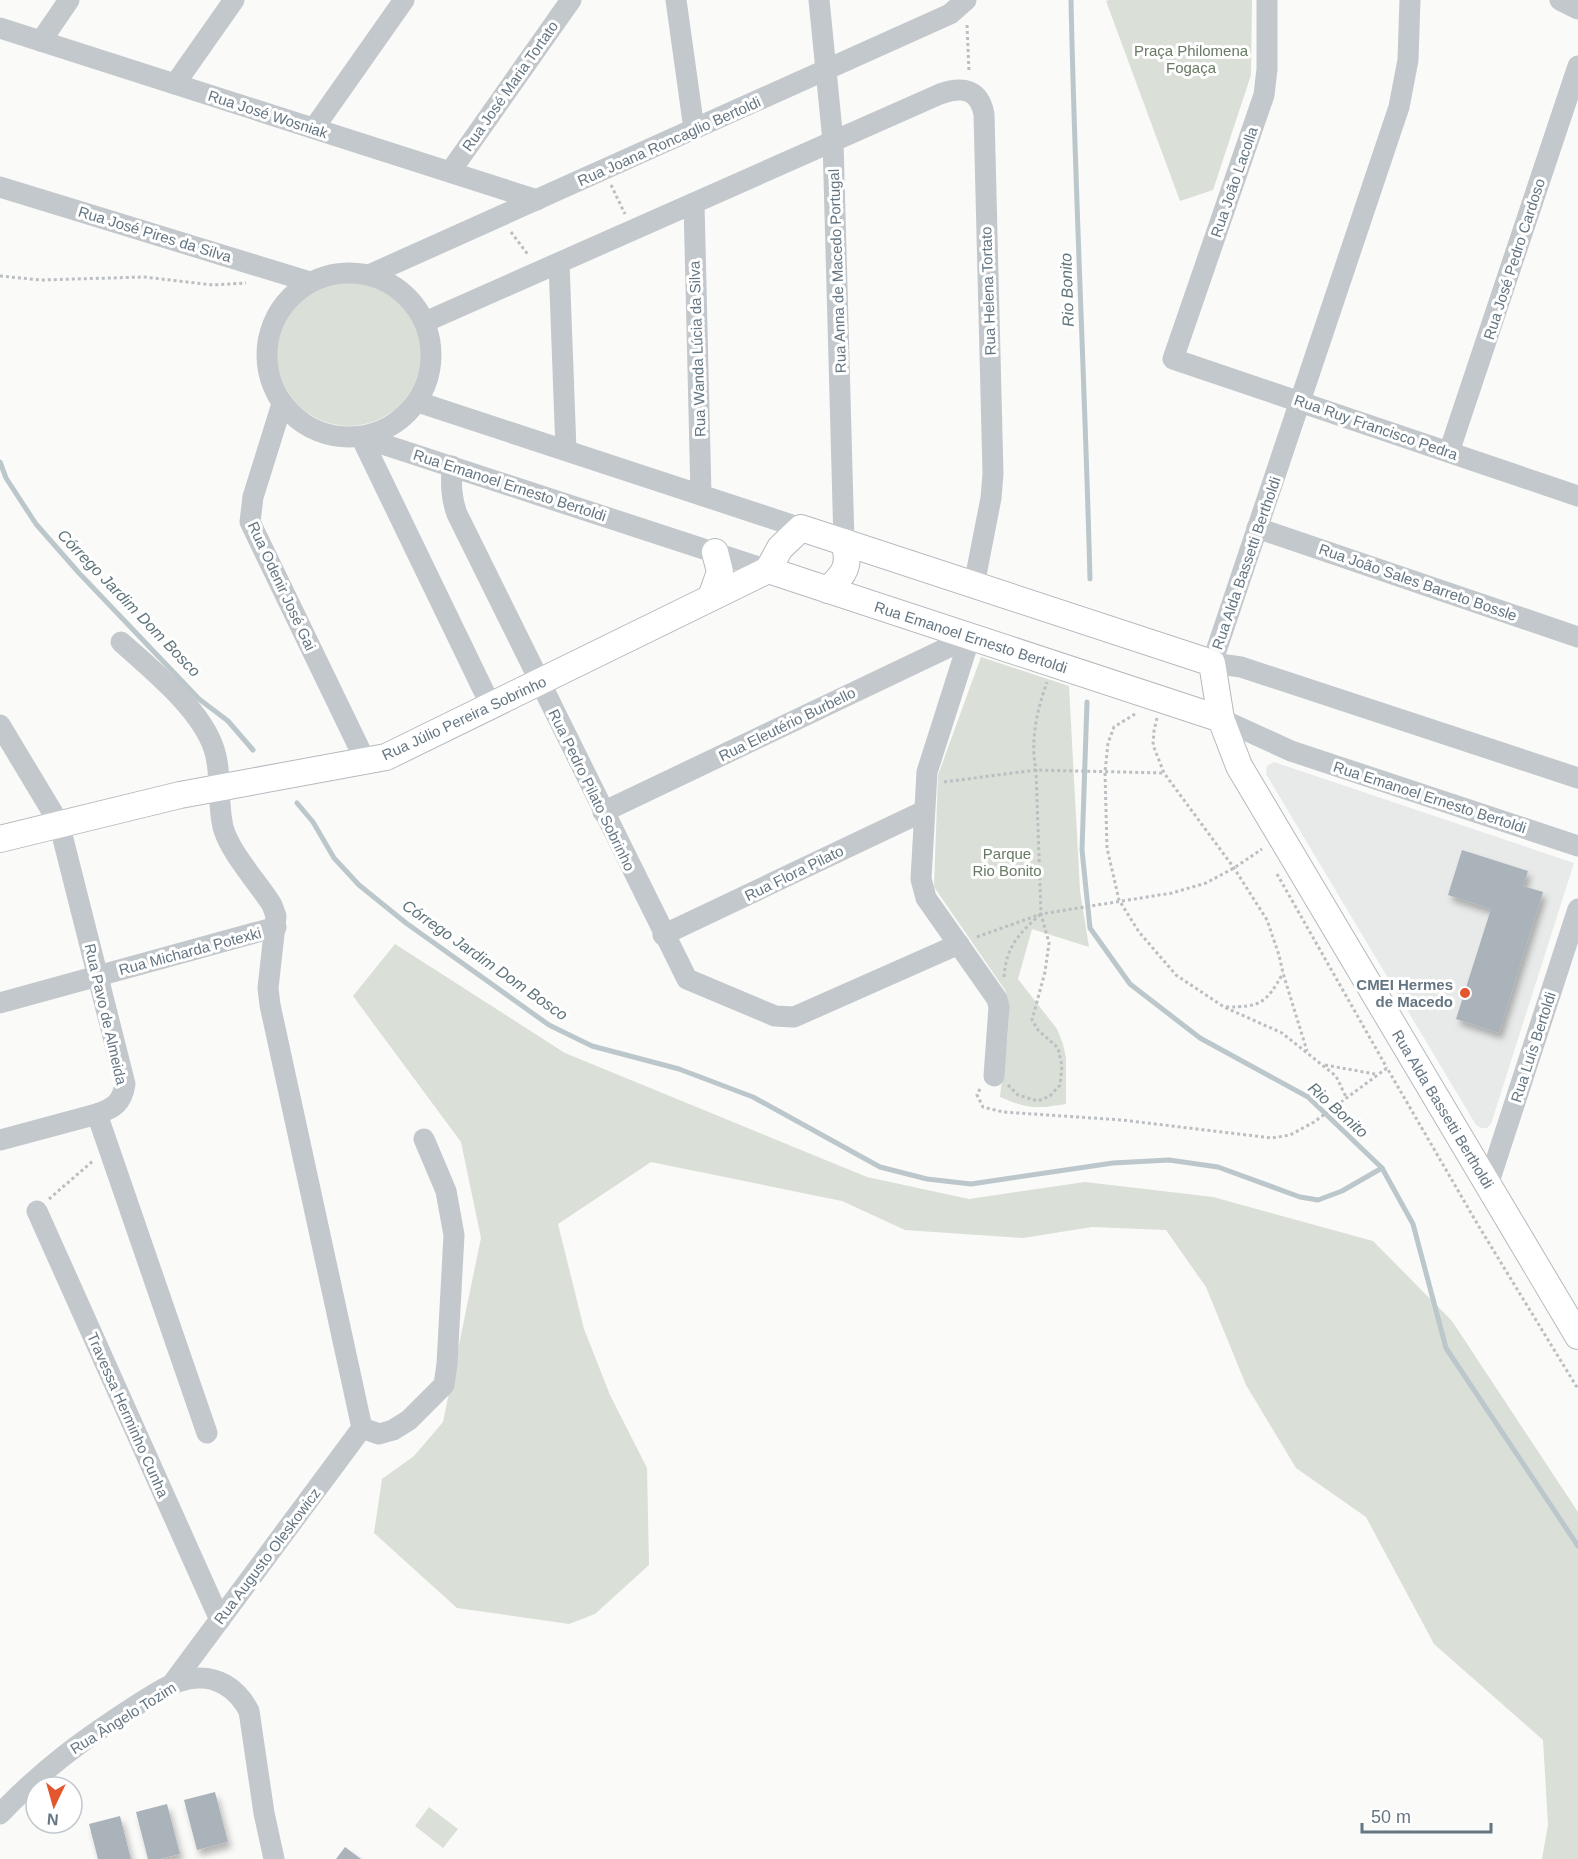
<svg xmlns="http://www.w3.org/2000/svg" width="1578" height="1859" viewBox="0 0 1578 1859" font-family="Helvetica,sans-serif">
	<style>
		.built { fill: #e8e9e9 }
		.green { fill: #dadfd7 }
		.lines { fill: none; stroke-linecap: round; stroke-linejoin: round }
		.stream { stroke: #bbc7cb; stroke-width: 5 }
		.building { fill: #aab3b9; filter: url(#shadow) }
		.major-casing { stroke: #b5babe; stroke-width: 28 }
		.path { stroke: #bbbfc2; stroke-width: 3; stroke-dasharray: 3 3; stroke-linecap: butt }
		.minor { stroke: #c3c8cc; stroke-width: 21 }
		.major { stroke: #fff; stroke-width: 26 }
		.poi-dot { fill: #e4572e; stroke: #fff; stroke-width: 2 }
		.labels { text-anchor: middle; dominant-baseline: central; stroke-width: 6; stroke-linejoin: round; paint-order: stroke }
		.park-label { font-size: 15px; fill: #687a64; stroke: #fff }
		.street-label { font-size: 15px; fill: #657683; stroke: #fff }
		.poi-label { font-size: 15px; font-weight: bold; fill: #657683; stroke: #fff; text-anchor: end }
		.water-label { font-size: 16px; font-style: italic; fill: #60757c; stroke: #fff }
	</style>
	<defs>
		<filter id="shadow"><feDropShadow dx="3.5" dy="6" stdDeviation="3" flood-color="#0004"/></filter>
	</defs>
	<rect width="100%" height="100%" fill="#fafaf8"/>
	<!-- built -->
	<polygon class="built" points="1274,762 1574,863 1491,1124 1487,1128 1481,1128 1476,1125 1266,774 1267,766"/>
	<!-- green -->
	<g class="green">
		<polygon points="1109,0 1252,0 1251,75 1213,190 1180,201 1106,1"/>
		<circle cx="349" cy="354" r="72"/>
		<path d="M981 657 1069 686 1080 891 1089 947 1032 929 1018 979 1057 1029 1063 1044 1066 1058V1104C1036 1109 1028 1109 1000 1097 1003 1069 1014 1015 1005 990L934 887 938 775Z"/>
		<polygon points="395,944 565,1053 867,1177 969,1199 1085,1182 1213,1197 1373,1241 1452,1321 1578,1512 1578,1859 1542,1859 1548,1825 1543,1740 1434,1644 1366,1517 1296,1468 1246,1385 1206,1287 1166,1230 1092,1227 1023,1238 905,1230 842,1201 651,1162 558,1224 584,1329 610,1395 647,1468 649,1565 595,1614 569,1624 457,1608 374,1533 382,1479 414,1456 443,1422 481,1238 461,1142 353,996"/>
		<polygon points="429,1807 458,1829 443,1848 415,1826"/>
	</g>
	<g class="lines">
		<!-- stream -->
		<g class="stream">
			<path d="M1071 0C1075 193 1085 386 1090 579"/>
			<polyline points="0,462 6,478 36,524 79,573 199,699 228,721 253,750"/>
			<polyline points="1087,702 1082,850 1090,928 1130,984 1200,1038 1308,1097 1382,1168 1413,1224 1446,1348 1578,1546"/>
			<polyline points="297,803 313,822 334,858 359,885 406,923 549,1025 592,1046 679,1069 753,1097 880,1167 927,1179 971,1184 1113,1163 1169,1160 1218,1167 1300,1197 1318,1200 1342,1191 1382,1168"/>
		</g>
	</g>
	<!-- building -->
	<g class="building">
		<polygon points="1462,850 1528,871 1523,886 1543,892 1499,1033 1456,1019 1491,909 1448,895"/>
		<polygon points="215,1792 228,1842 197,1850 184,1800"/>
		<polygon points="167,1804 180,1854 160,1859 148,1859 136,1812"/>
		<polygon points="120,1816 131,1859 98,1859 89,1824"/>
		<polygon points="345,1847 361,1859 336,1859"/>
	</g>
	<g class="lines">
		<defs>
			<g id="major">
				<polyline points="768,570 780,548 801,528 1212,663 1221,719 1239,766 1578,1336"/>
				<polyline points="768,570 1221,719"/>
				<path d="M828 590C845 573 851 566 844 542"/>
				<polyline points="711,597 720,572 715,552"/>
				<polyline points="0,839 180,795 386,757 768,570"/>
			</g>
		</defs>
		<!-- major casing -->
		<use href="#major" class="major-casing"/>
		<!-- path -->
		<g class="path">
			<polyline points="967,25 969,72"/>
			<polyline points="611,185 625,214"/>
			<polyline points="511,232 529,256"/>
			<polyline points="0,276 41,280 144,277 213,285 246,283"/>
			<polyline points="1135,714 1114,727 1108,743 1105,772 1107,848 1119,900 1139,932 1176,975 1224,1007 1282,1033 1336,1076 1346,1097"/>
			<polyline points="1157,718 1154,731 1153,745 1164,773 1234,868 1267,920 1279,955 1283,973 1307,1051"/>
			<polyline points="944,782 1036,770 1164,773"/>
			<polyline points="1277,874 1387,1068"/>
			<polyline points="977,937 1041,914 1172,893 1206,883 1234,868 1262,849"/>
			<path d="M1004 977C1006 947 1019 933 1041 914"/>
			<path d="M1226 1007C1260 1007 1266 1004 1283 973"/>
			<polyline points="1325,1065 1375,1074"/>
			<path d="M1008 1085 1018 1095 1038 1101 1050 1096 1060 1085 1062 1066 1058 1048 1038 1030 1032 1020 1045 972 1049 943 1041 914 1036 770C1030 741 1037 710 1047 682"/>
			<polyline points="980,1089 977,1095 983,1107 1003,1112 1122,1120 1272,1138 1290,1135 1314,1122 1387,1068 1478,1225 1578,1389"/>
			<polyline points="49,1199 94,1160"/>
		</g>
		<!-- minor -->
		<g class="minor">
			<polyline points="676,0 694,129"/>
			<polyline points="819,0 833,141 844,542"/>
			<polyline points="1267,0 1267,69 1264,95 1173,359 1578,496"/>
			<polyline points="1410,0 1408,60 1399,107 1212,663 1241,667 1578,778"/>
			<polyline points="1560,0 1578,9"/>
			<polyline points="0,28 537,200"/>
			<polyline points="41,41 69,0"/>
			<polyline points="175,84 234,0"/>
			<polyline points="314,128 404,0"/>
			<polyline points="450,172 571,0"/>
			<polyline points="0,187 310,282"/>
			<polyline points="694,203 701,495"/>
			<polyline points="559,263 566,450"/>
			<circle cx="349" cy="355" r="82"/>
			<polyline points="369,275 950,14 966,0"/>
			<path d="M425 322 940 94C963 86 979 89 984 114L993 474 991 498 974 585"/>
			<polyline points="418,402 801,528"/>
			<polyline points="282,404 253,497 250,522 366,762"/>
			<polyline points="361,437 768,570"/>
			<polyline points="361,437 491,706"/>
			<polyline points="1449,452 1578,66"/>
			<path d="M452 466C451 484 451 498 457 514L687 979 775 1016 794 1017 959 944"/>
			<polyline points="1257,528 1578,637"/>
			<polyline points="970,637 927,772 921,879 926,898 997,999 999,1007 994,1076"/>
			<path d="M121 642C152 670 201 709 214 749 222 772 217 802 223 827 230 853 257 881 272 905L276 916 268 988 270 1005 362 1428"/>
			<polyline points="1221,719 1291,751 1578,846"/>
			<path d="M0 725 59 823 125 1084C122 1103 114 1108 97 1114L207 1433"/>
			<polyline points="603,812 970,637"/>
			<polyline points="663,935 924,811"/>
			<polyline points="0,1003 276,927"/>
			<polyline points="0,1140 97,1114"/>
			<polyline points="1488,1185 1578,909"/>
			<polyline points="37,1211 220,1620"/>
			<polyline points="362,1428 379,1434 393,1430 409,1420 444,1385 447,1364 454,1235 446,1191 424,1139"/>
			<polyline points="172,1684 362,1428"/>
			<path d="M0 1814C42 1770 81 1741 132 1708 150 1697 168 1683 189 1679 216 1674 237 1688 249 1711L264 1813 274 1859"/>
		</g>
		<!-- major -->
		<use href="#major" class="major"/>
	</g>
	<!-- markers -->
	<circle class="poi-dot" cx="1465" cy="993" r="6"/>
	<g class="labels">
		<!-- park labels -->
		<g class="park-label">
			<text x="1191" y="50">Praça Philomena<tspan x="1191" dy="17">Fogaça</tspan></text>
			<text x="1007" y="853">Parque<tspan x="1007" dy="17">Rio Bonito</tspan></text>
		</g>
		<!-- street labels -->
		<g class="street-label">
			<text transform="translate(510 86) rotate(-55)">Rua José Maria Tortato</text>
			<text transform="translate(268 114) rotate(18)">Rua José Wosniak</text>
			<text transform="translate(669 141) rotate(-24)">Rua Joana Roncaglio Bertoldi</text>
			<text transform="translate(1234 182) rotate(-71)">Rua João Lacolla</text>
			<text transform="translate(155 234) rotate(17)">Rua José Pires da Silva</text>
			<text transform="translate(1514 259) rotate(-72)">Rua José Pedro Cardoso</text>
			<text transform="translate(837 271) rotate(-92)">Rua Anna de Macedo Portugal</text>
			<text transform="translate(988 291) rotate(-92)">Rua Helena Tortato</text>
			<text transform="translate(697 349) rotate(-92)">Rua Wanda Lúcia da Silva</text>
			<text transform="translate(1376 427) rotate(19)">Rua Ruy Francisco Pedra</text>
			<text transform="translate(510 485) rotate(18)">Rua Emanoel Ernesto Bertoldi</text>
			<text transform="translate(1246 563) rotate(-71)">Rua Alda Bassetti Bertholdi</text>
			<text transform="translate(1418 582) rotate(19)">Rua João Sales Barreto Bossle</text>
			<text transform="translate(282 586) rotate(65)">Rua Odenir José Gai</text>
			<text transform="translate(971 637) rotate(18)">Rua Emanoel Ernesto Bertoldi</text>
			<text transform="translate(464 718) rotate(-25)">Rua Júlio Pereira Sobrinho</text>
			<text transform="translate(787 724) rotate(-26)">Rua Eleutério Burbello</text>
			<text transform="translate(592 790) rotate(64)">Rua Pedro Pilato Sobrinho</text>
			<text transform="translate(1430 797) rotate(18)">Rua Emanoel Ernesto Bertoldi</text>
			<text transform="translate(794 873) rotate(-26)">Rua Flora Pilato</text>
			<text transform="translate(190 951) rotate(-15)">Rua Micharda Potexki</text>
			<text transform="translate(106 1014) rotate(77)">Rua Pavo de Almeida</text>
			<text transform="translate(1533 1047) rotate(-72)">Rua Luís Bertoldi</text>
			<text transform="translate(1443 1109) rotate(59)">Rua Alda Bassetti Bertholdi</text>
			<text transform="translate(128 1415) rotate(66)">Travessa Herminho Cunha</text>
			<text transform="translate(267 1556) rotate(-53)">Rua Augusto Oleskowicz</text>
			<text transform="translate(123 1718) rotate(-32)">Rua Ângelo Tozim</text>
		</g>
		<!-- poi labels -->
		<g class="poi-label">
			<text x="1453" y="984">CMEI Hermes<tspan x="1453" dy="17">de Macedo</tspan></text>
		</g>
		<!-- water labels -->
		<g class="water-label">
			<text transform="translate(1067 290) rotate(-92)">Rio Bonito</text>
			<text transform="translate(129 603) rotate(46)">Córrego Jardim Dom Bosco</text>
			<text transform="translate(485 960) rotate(35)">Córrego Jardim Dom Bosco</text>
			<text transform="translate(1338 1110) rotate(42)">Rio Bonito</text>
		</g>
	</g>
	<!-- north arrow -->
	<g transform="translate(54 1805) rotate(185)"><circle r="28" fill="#ffffff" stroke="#c1c8cd" stroke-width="1.5"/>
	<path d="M0-4.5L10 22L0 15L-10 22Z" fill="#e4572e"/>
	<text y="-9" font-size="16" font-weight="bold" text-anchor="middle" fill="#657683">N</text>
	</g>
	<!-- scale -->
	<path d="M1362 1823v9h129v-9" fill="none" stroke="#657683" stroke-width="3"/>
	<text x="1371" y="1823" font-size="18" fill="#657683" stroke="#ffffff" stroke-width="4.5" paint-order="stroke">50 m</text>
</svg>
